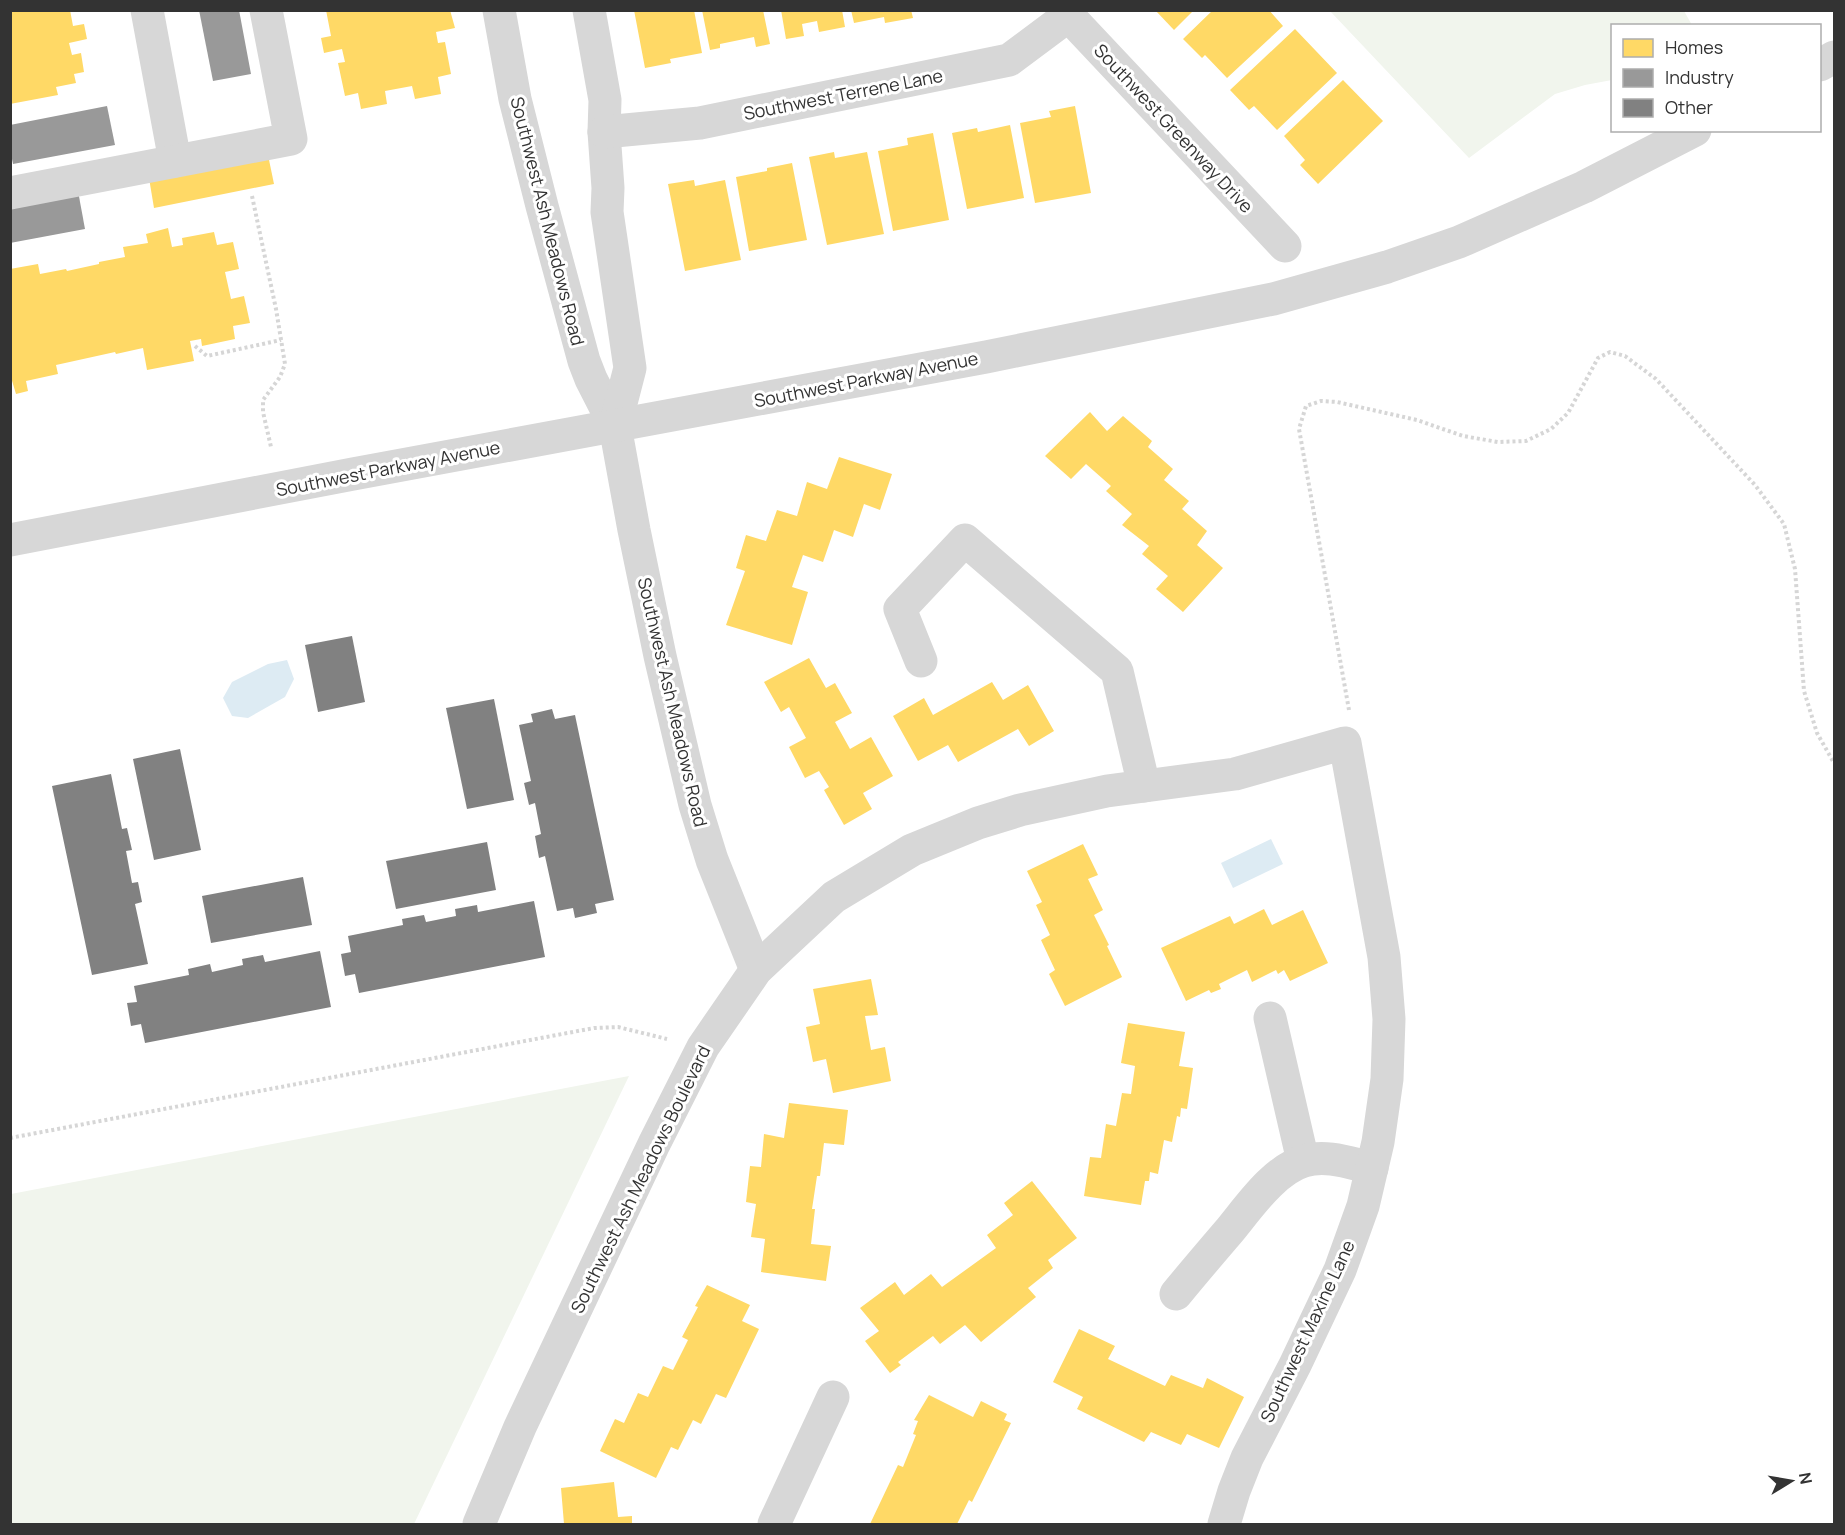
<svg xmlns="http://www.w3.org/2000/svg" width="1845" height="1535" viewBox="0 0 1845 1535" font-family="Manrope,sans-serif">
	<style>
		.green { fill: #f1f5ed }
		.water { fill: #ddebf3 }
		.homes { fill: #ffd966 }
		.industry { fill: #999 }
		.building { fill: #818181 }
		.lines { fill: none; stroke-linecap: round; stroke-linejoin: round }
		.path { stroke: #d6d6d6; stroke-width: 4; stroke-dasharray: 3 3; stroke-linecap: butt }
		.minor { stroke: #d7d7d7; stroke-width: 33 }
		.labels { text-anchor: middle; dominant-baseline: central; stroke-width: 6; stroke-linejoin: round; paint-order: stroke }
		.street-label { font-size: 18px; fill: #333; stroke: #fff }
	</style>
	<rect width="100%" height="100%" fill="#fff"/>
	<!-- green -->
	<g class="green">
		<polygon points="1684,11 1692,25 1612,26 1612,80 1585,85 1555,94 1469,158 1330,11"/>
		<polygon points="629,1076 414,1524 11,1524 11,1194"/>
	</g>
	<!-- water -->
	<g class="water">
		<polygon points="287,660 294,679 285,697 248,718 232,716 223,698 232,682 268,664"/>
		<polygon points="1271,839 1283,864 1233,888 1221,863"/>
	</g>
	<!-- homes -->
	<g class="homes">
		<polygon points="10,10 70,10 73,26 84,24 87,39 69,43 72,55 81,53 84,72 74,74 76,83 56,87 58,95 10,104"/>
		<polygon points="326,10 450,10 455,28 436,32 438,43 445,42 451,74 438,77 441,94 415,99 412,86 385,91 387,104 361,109 358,93 345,96 338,63 345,62 342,49 324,53 321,38 331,36"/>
		<polygon points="634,10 694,10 702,53 670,59 671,63 645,68"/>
		<polygon points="702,10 763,10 770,44 756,47 754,37 720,44 720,48 710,50"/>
		<polygon points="781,10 842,10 845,27 819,32 817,21 802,24 804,36 786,39"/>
		<polygon points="851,10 911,10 913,18 885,23 884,17 854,23"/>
		<polygon points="1155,10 1194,10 1174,30"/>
		<polygon points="1213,10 1269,10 1283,26 1227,78 1205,55 1202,58 1183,39"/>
		<polygon points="1295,29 1337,73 1277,130 1254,106 1249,110 1230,90"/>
		<polygon points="1343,80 1383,121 1318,184 1300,165 1305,160 1284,136"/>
		<polygon points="1075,106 1091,193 1035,203 1020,123 1051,117 1049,111"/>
		<polygon points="1010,125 1024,198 967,209 952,133 977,128 978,132"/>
		<polygon points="933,133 949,220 893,231 878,151 908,145 907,138"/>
		<polygon points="834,152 835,158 867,152 884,234 827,245 809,157"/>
		<polygon points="268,155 274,184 154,208 149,178"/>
		<polygon points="792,163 807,240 749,251 736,177 767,171 767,168"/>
		<polygon points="694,180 695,186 725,180 741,260 685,271 668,184"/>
		<polygon points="168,228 172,247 183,245 182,238 214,232 217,245 233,242 239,269 225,272 231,299 244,296 250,323 233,326 235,339 202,346 201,339 190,341 194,361 147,370 143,348 116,354 115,352 56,365 58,374 26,381 28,391 16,394 10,374 10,269 38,264 40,274 66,269 67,271 99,264 99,262 125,257 123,247 148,243 146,234"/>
		<polygon points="1090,412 1107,431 1123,416 1152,441 1148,447 1173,469 1164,480 1189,501 1182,509 1207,531 1197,545 1223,568 1183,612 1156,589 1168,576 1142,554 1149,546 1122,525 1132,514 1106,491 1111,486 1086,464 1071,479 1045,456"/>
		<polygon points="839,457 892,474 880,510 864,504 853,537 834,530 823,562 803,555 792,587 808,592 792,645 726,625 745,571 736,568 746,535 766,541 777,510 797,516 807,482 827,489"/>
		<polygon points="809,658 826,688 835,683 852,713 835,722 850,749 871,737 893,776 863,793 872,809 844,825 824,790 829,787 819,771 805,778 789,747 806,738 789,707 781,712 764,682"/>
		<polygon points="992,682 1003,700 1028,685 1054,731 1029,746 1018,729 958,762 948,745 918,761 893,716 924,698 933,715"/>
		<polygon points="1083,844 1098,875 1088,879 1103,910 1094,915 1109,945 1107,946 1122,977 1065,1006 1049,974 1055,970 1041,940 1050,935 1036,905 1042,902 1027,871"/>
		<polygon points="1264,909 1272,925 1303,910 1328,963 1290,981 1284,970 1278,974 1276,970 1252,982 1247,970 1219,984 1221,989 1211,993 1209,990 1186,1001 1161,948 1230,916 1234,924"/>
		<polygon points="871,979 878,1015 865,1016 871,1050 885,1047 891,1081 833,1093 826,1059 813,1062 806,1027 820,1024 813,989"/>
		<polygon points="1128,1023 1185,1032 1179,1066 1193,1068 1187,1109 1181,1108 1180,1117 1177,1116 1172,1142 1164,1140 1158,1174 1150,1172 1149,1181 1145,1181 1141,1205 1084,1196 1090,1157 1101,1158 1106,1124 1116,1126 1122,1093 1131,1094 1135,1066 1121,1063"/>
		<polygon points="789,1103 848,1110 844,1145 824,1143 820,1176 817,1176 812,1209 815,1209 811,1244 831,1246 826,1281 761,1272 765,1239 751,1237 756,1204 746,1202 750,1166 761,1167 764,1134 784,1138"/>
		<polygon points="1032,1181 1077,1238 1048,1260 1053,1268 1028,1288 1036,1297 981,1342 965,1325 940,1344 933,1336 898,1362 901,1365 890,1373 865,1341 879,1331 860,1308 895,1282 904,1295 931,1274 942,1287 996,1248 987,1235 1013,1215 1004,1203"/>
		<polygon points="707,1285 750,1305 742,1321 759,1329 726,1398 716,1394 701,1424 693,1420 678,1450 671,1447 656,1478 600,1451 615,1419 624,1423 638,1393 648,1397 663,1366 673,1370 688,1340 682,1337 698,1307 695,1306"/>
		<polygon points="1079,1329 1115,1346 1108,1359 1165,1386 1171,1375 1203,1388 1207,1378 1244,1397 1219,1448 1187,1434 1181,1445 1151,1432 1144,1442 1077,1409 1083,1397 1053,1382"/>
		<polygon points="929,1395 973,1417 981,1401 1007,1414 1004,1420 1011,1423 972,1502 969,1500 957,1524 870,1524 898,1465 903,1467 916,1435 913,1434 918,1421 914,1420"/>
		<polygon points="614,1482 618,1517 632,1516 632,1524 564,1524 561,1488"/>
	</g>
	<!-- industry -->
	<g class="industry">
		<polygon points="199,10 239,10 251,74 213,81"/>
		<polygon points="107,106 115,145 13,164 10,149 10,125"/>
		<polygon points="78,191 85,229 10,243 10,204"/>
	</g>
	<!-- building -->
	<g class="building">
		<polygon points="352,636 365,702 318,712 305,645"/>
		<polygon points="494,699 514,800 467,809 446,708"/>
		<polygon points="552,709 555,719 575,715 614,900 595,904 597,913 575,918 573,908 557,911 545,856 539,858 535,836 541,834 535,803 529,805 524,783 531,781 519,725 533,722 531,714"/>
		<polygon points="180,749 201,850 154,860 133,759"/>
		<polygon points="111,774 122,829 127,828 132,850 126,851 132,883 138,882 142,902 135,904 148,964 92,975 52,786"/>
		<polygon points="487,842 496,890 396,909 386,861"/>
		<polygon points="303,877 312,925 211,943 202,896"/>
		<polygon points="534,901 545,957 359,993 355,974 345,976 341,954 351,952 348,936 403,925 402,919 424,915 426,922 456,916 455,909 477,905 478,912"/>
		<polygon points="320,951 331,1007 145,1043 141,1024 131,1026 127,1003 137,1002 134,986 189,975 188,969 210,964 212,972 243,965 242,959 263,955 265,962"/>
	</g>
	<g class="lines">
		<!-- path -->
		<g class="path">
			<polyline points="252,196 276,309 285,364 280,377 263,400 263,412 271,447"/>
			<polyline points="195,346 207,356 281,340"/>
			<polyline points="1349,710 1299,429 1306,406 1321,401 1337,402 1417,420 1463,436 1498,442 1526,441 1551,429 1568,413 1598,358 1610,352 1625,356 1656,379 1755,485 1784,524 1795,569 1804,691 1817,733 1834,763"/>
			<polyline points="10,1138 594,1028 618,1027 667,1039"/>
		</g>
		<!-- minor -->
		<g class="minor">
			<polyline points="147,10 175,161"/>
			<polyline points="499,10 515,99 542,206 584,361 591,379 615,426 634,530 660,656 695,805 712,860 756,970"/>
			<polyline points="589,10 605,100 604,132 608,188 607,212 630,368 615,426"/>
			<polyline points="1063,10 1285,246"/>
			<polyline points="1820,65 1834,57"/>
			<polyline points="604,132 700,123 1009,60 1068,16"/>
			<polyline points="10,193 291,139 266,10"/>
			<polyline points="10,540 353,474 986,357 1273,299 1387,267 1459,242 1584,187 1695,130"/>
			<polyline points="921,661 900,609 965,540 1117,671 1144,786"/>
			<polyline points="1270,1018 1303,1161"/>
			<path d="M1176 1294C1194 1272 1212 1251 1230 1230 1249 1207 1274 1170 1304 1161 1326 1154 1350 1163 1372 1168"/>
			<polyline points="479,1524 520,1427 654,1144 703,1047 756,970 834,897 912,850 978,823 1020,810 1107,791 1235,774 1345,743 1384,957 1389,1019 1387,1079 1378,1142 1363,1206 1340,1270 1295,1365 1247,1458 1234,1491 1224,1524"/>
			<polyline points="774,1524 833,1397"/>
		</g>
	</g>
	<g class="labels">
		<!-- street labels -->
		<g class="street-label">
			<text transform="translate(843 94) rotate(-11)">Southwest Terrene Lane</text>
			<text transform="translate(1174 128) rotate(47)">Southwest Greenway Drive</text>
			<text transform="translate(548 221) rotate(76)">Southwest Ash Meadows Road</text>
			<text transform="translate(866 379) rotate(-11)">Southwest Parkway Avenue</text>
			<text transform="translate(388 468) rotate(-11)">Southwest Parkway Avenue</text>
			<text transform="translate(673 702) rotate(77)">Southwest Ash Meadows Road</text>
			<text transform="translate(640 1179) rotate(-64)">Southwest Ash Meadows Boulevard</text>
			<text transform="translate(1307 1331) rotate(-65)">Southwest Maxine Lane</text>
		</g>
	</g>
	<!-- border -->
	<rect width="1845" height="1535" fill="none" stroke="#333333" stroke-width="24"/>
	<!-- legend -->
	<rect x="1611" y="24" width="210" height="108" fill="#ffffff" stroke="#adadad" stroke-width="1.5"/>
	<rect x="1623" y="39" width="30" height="18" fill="#ffd966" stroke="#adadad" stroke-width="1.5"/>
	<text x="1665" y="54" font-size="18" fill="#333333">Homes</text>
	<rect x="1623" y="69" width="30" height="18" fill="#999999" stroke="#adadad" stroke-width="1.5"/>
	<text x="1665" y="84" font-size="18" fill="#333333">Industry</text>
	<rect x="1623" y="99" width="30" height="18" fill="#818181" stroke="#adadad" stroke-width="1.5"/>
	<text x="1665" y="114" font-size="18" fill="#333333">Other</text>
	<!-- north arrow -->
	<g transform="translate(1791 1481) rotate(79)" stroke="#ffffff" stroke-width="4.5" paint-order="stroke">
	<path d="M0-4.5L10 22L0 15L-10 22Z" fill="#333333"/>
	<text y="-9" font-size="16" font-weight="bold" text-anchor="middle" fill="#333333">N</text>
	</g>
</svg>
